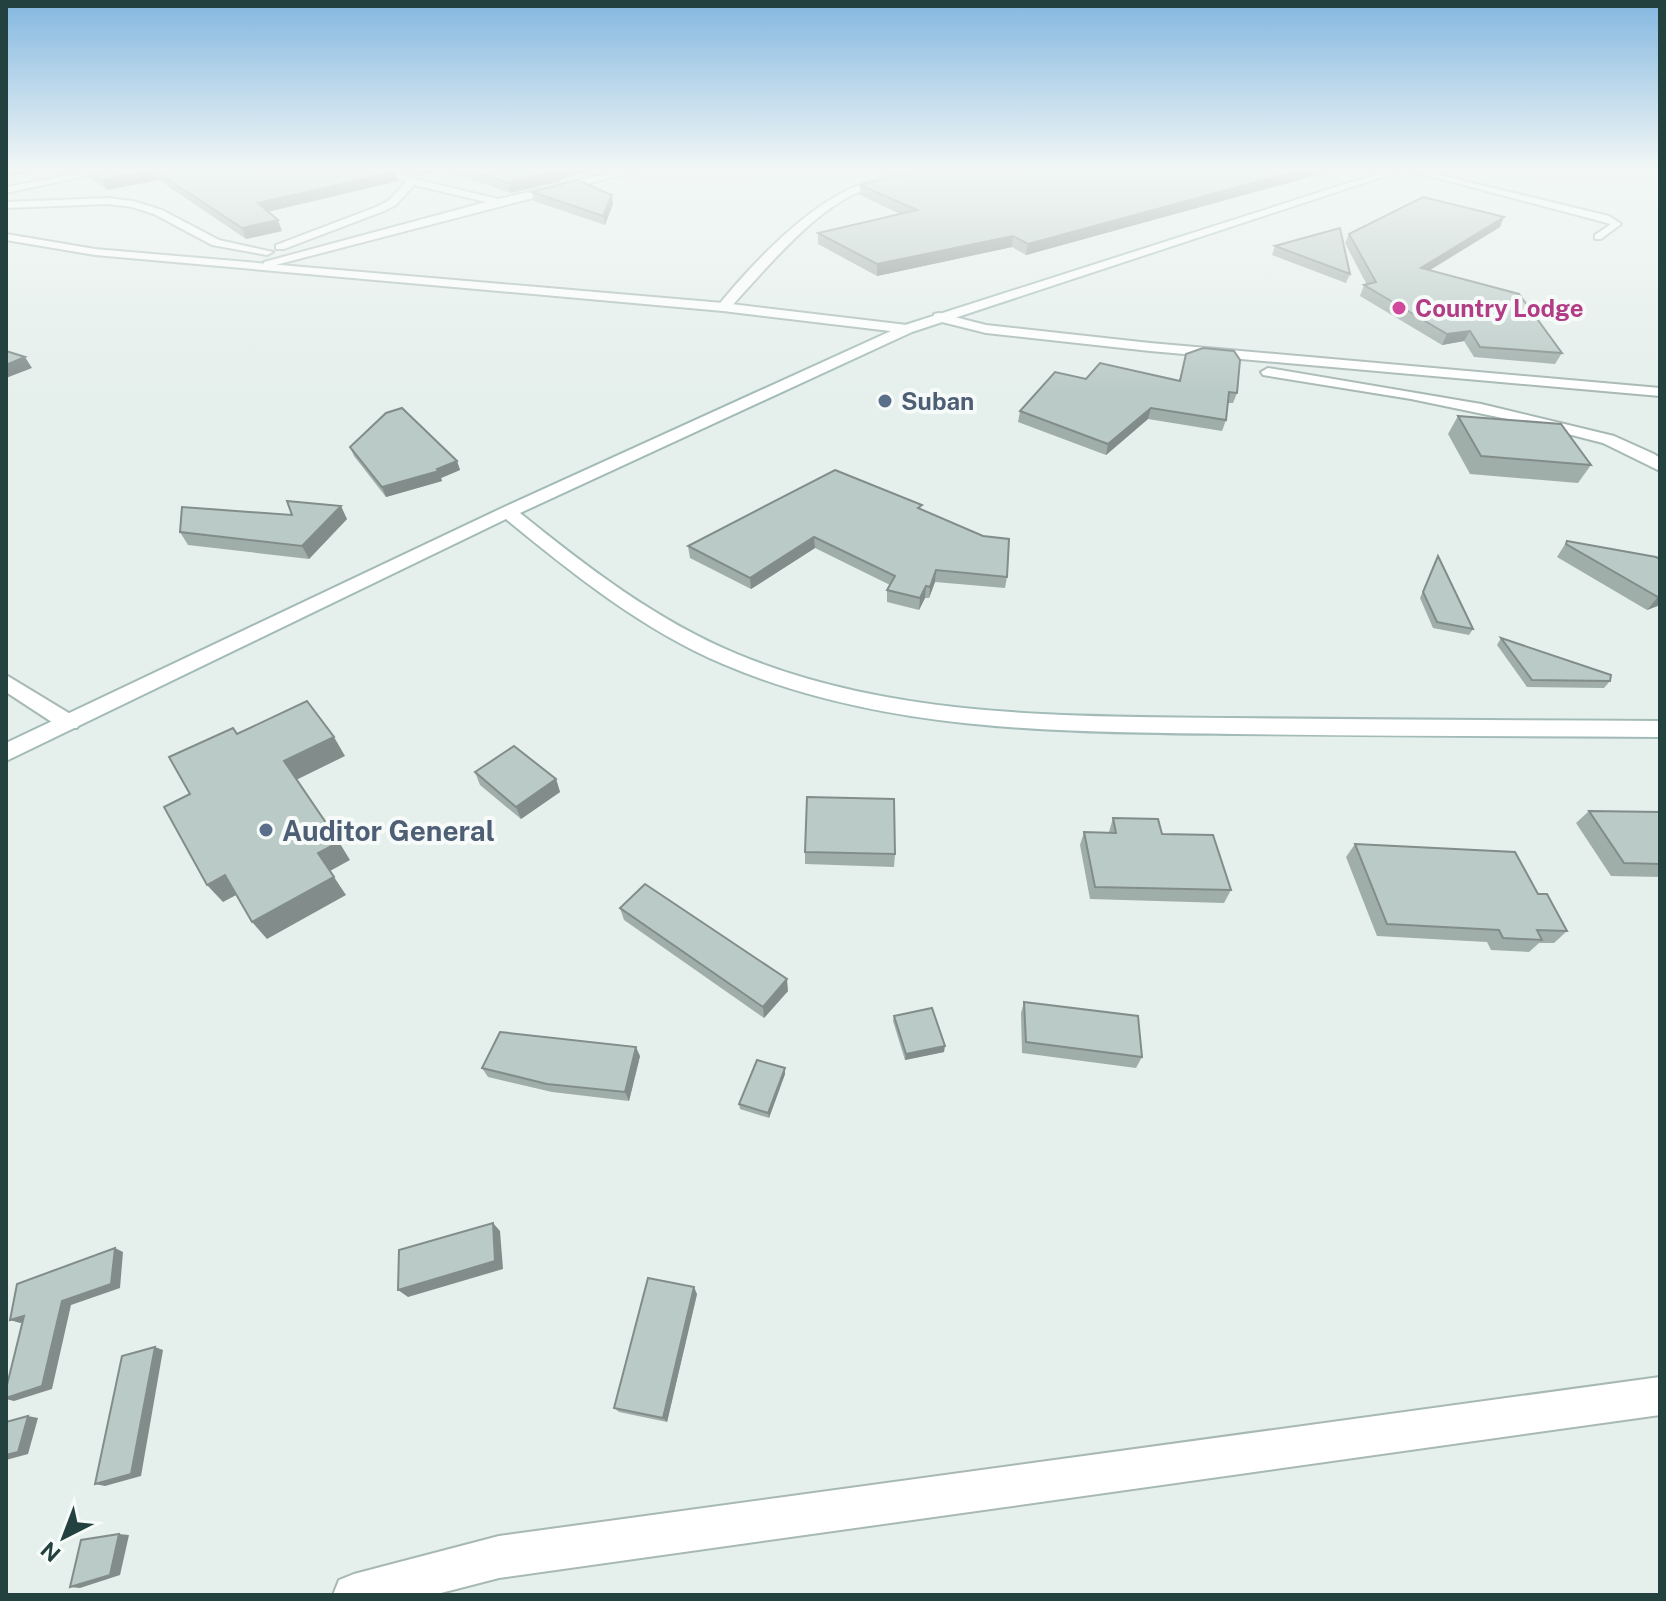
<svg xmlns="http://www.w3.org/2000/svg" width="1666" height="1601" viewBox="0 0 1666 1601" font-family="'Public Sans',sans-serif">
	<style>
		.lines { fill: none; stroke-linecap: round; stroke-linejoin: round }
		.service-casing { stroke: #a7b8b5; stroke-width: 4 }
		.minor-casing { stroke: #a7b8b5; stroke-width: 4 }
		.tertiary-casing { stroke: #a7b8b5; stroke-width: 4 }
		.secondary-casing { stroke: #a3bbb7; stroke-width: 4 }
		.service { fill: #fff; fill-rule: evenodd }
		.minor { fill: #fff; fill-rule: evenodd }
		.tertiary { fill: #fff; fill-rule: evenodd }
		.secondary { fill: #fff; fill-rule: evenodd }
		.wall { fill: #a0aeaa }
		.shaded-wall { fill: #828d8b }
		.building { fill: #bacac6; stroke: #828d8b; stroke-width: 2 }
		.hotel-dot { fill: #d1479c; stroke: #f6fbf9; stroke-width: 3 }
		.service-dot { fill: #5c6f8a; stroke: #f6fbf9; stroke-width: 3 }
		.labels { text-anchor: middle; dominant-baseline: central; stroke-width: 8; stroke-linejoin: round; paint-order: stroke }
		.far-hotel-label { font-size: 24px; font-weight: bold; fill: #b23c85; stroke: #f6fbf9; text-anchor: start }
		.far-service-label { font-size: 24px; font-weight: bold; fill: #4e5e75; stroke: #f6fbf9; text-anchor: start }
		.service-label { font-size: 28px; font-weight: bold; fill: #4e5e75; stroke: #f6fbf9; text-anchor: start }
	</style>
	<rect width="100%" height="100%" fill="#e5efec"/>
	<g class="lines">
		<defs>
			<polygon id="service" points="1407,170 1419,170 1609,216 1621,224 1601,239 1595,239 1595,235 1611,224"/>
			<g id="minor">
				<polygon points="95,170 113,170 6,193 6,187"/>
				<polygon points="380,170 393,170 415,179 498,199 623,170 640,170 264,268 264,262 486,202 414,185 396,205 384,211 284,249 276,249 276,245 376,207 388,201 406,182"/>
				<path d="M924 170H940C918 183 886 182 862 191 815 208 762 273 728 310L717 307C749 267 804 209 852 188 873 178 901 175 924 170Z"/>
				<polygon points="108,198 133,201 162,210 219,240 273,252 267,255 212,245 154,214 132,207 108,204 6,208 6,202"/>
				<polygon points="939,313 986,325 1150,343 1660,388 1660,396 1150,351 986,333 934,320 934,314"/>
				<polygon points="1268,368 1481,404 1614,436 1654,454 1660,458 1660,471 1603,443 1517,421 1411,399 1263,375 1261,372"/>
				<polygon points="1660,1377 1660,1415 499,1578 433,1595 333,1595 339,1580 354,1574 499,1536"/>
			</g>
			<g id="tertiary">
				<polygon points="6,234 95,249 723,303 907,325 914,329 907,333 723,311 95,255 6,240"/>
				<polygon points="6,675 77,718 80,723 77,728 61,728 6,692"/>
			</g>
			<path id="secondary" d="M1389 170H1403L912 332 520 513C587 567 657 621 737 654 893 719 1065 716 1231 718 1374 720 1517 720 1660 721V737C1519 736 1377 736 1236 734 1063 732 884 733 723 664 643 630 573 574 506 519L6 761V743L502 508 902 326Z"/>
		</defs>
		<!-- service casing -->
		<use href="#service" class="service-casing"/>
		<!-- minor casing -->
		<use href="#minor" class="minor-casing"/>
		<!-- tertiary casing -->
		<use href="#tertiary" class="tertiary-casing"/>
		<!-- secondary casing -->
		<use href="#secondary" class="secondary-casing"/>
		<!-- service -->
		<use href="#service" class="service"/>
		<!-- minor -->
		<use href="#minor" class="minor"/>
		<!-- tertiary -->
		<use href="#tertiary" class="tertiary"/>
		<!-- secondary -->
		<use href="#secondary" class="secondary"/>
	</g>
	<!-- wall -->
	<g class="wall">
		<polygon points="54,170 390,170 395,172 398,181 268,212 282,231 246,239 159,180 107,190 90,178 86,170 61,173"/>
		<polygon points="400,170 441,170 417,176"/>
		<polygon points="444,170 593,170 561,179 561,181 511,193"/>
		<polygon points="871,170 910,170 887,174"/>
		<polygon points="1335,170 1026,255 1012,247 877,276 818,244 818,233 900,214 860,195 860,185"/>
		<polygon points="532,192 613,204 605,225 534,201"/>
		<polygon points="1500,227 1429,271 1562,353 1555,364 1474,357 1464,341 1442,345 1360,296 1364,285 1367,285 1345,243 1349,234"/>
		<polygon points="1275,246 1350,274 1346,283 1272,255"/>
		<polygon points="1186,354 1237,393 1233,403 1228,403 1226,420 1222,431 1148,419 1106,455 1018,422 1020,411 1086,379 1179,381"/>
		<polygon points="1458,416 1591,465 1578,483 1470,474 1448,434"/>
		<polygon points="350,447 457,461 460,470 441,478 442,481 386,497 354,456"/>
		<polygon points="922,510 1007,577 1005,588 935,582 929,598 925,598 919,610 887,602 887,590 890,585 815,548 751,589 690,558 688,546"/>
		<polygon points="292,515 347,519 309,559 188,545 180,532"/>
		<polygon points="1567,541 1660,559 1660,605 1647,610 1557,557"/>
		<polygon points="1438,556 1473,629 1469,635 1433,628 1420,598"/>
		<polygon points="1501,638 1610,681 1604,688 1527,687 1497,645"/>
		<polygon points="475,772 556,779 560,792 521,819 480,785"/>
		<polygon points="1589,811 1660,812 1660,877 1611,876 1576,823"/>
		<polygon points="1113,818 1162,834 1231,890 1224,903 1090,899 1080,845 1084,832 1109,832"/>
		<polygon points="1355,844 1538,894 1567,931 1554,943 1539,943 1529,952 1491,950 1487,942 1377,936 1346,857"/>
		<polygon points="805,852 895,854 894,867 805,864"/>
		<polygon points="620,908 788,991 764,1018 624,920"/>
		<polygon points="1024,1002 1142,1057 1136,1068 1022,1053 1021,1013"/>
		<polygon points="894,1016 944,1052 905,1060 893,1021"/>
		<polygon points="640,1056 629,1101 552,1092 488,1077 482,1068"/>
		<polygon points="785,1068 785,1074 769,1118 740,1109 739,1104"/>
		<polygon points="697,1294 667,1422 619,1412 614,1408"/>
	</g>
	<!-- shaded-wall -->
	<g class="shaded-wall">
		<polygon points="6,170 44,170 6,177"/>
		<polygon points="59,170 86,170 61,173"/>
		<polygon points="154,170 159,180 107,190 102,180"/>
		<polygon points="415,170 441,170 417,176"/>
		<polygon points="557,170 593,170 561,179 561,181 511,193 509,183"/>
		<polygon points="887,170 910,170 887,174"/>
		<polygon points="1301,170 1335,170 1026,255 1028,244"/>
		<polygon points="395,172 398,181 262,213 258,203"/>
		<polygon points="612,195 613,204 605,225 603,216"/>
		<polygon points="1504,217 1500,227 1416,278 1421,268"/>
		<polygon points="278,220 282,231 246,239 242,228"/>
		<polygon points="1013,236 1012,247 877,276 877,264"/>
		<polygon points="1470,331 1464,341 1442,345 1447,334"/>
		<polygon points="25,357 32,368 6,378 6,365"/>
		<polygon points="1151,408 1148,419 1106,455 1108,444"/>
		<polygon points="457,461 460,470 441,478 442,481 386,497 382,487"/>
		<polygon points="341,506 347,519 309,559 302,546"/>
		<polygon points="814,537 815,548 751,589 750,578"/>
		<polygon points="936,570 935,582 929,598 930,587"/>
		<polygon points="926,586 925,598 919,610 920,598"/>
		<polygon points="1658,597 1660,597 1660,605 1647,610"/>
		<polygon points="334,737 345,756 296,780 284,761"/>
		<polygon points="556,779 560,792 521,819 516,807"/>
		<polygon points="339,842 350,860 330,871 346,895 267,939 252,922 318,853"/>
		<polygon points="225,875 240,893 223,902 207,885"/>
		<polygon points="787,979 788,991 764,1018 763,1007"/>
		<polygon points="945,1046 944,1052 905,1060 906,1054"/>
		<polygon points="636,1047 640,1056 629,1101 625,1092"/>
		<polygon points="785,1068 785,1074 769,1118 768,1113"/>
		<polygon points="493,1223 500,1231 503,1269 408,1297 398,1290"/>
		<polygon points="115,1248 123,1252 120,1288 71,1305 52,1389 14,1401 6,1399 62,1301"/>
		<polygon points="694,1287 697,1294 667,1422 663,1418"/>
		<polygon points="24,1316 33,1319 20,1323 10,1320"/>
		<polygon points="155,1347 163,1350 141,1476 105,1486 95,1484"/>
		<polygon points="28,1416 38,1418 28,1454 6,1460 6,1455"/>
		<polygon points="119,1534 129,1535 120,1575 80,1588 70,1587"/>
	</g>
	<!-- building -->
	<g class="building">
		<polygon points="88,170 154,170 102,180"/>
		<polygon points="154,170 390,170 395,172 258,203 278,220 242,228"/>
		<polygon points="470,170 557,170 556,170 559,171 509,183"/>
		<polygon points="923,170 1301,170 1028,244 1013,236 877,264 818,233 917,210 860,185"/>
		<polygon points="577,180 612,195 603,216 532,192"/>
		<polygon points="1423,197 1504,217 1421,268 1519,294 1562,353 1480,347 1470,331 1447,334 1364,285 1376,282 1349,234"/>
		<polygon points="1340,228 1350,274 1275,246"/>
		<polygon points="1203,348 1234,351 1240,360 1237,393 1229,392 1226,420 1151,408 1108,444 1020,411 1055,372 1086,379 1100,363 1180,381 1186,354"/>
		<polygon points="6,351 25,357 6,365"/>
		<polygon points="402,408 457,461 437,469 439,471 382,487 350,447 386,413"/>
		<polygon points="1458,416 1561,424 1591,465 1481,456"/>
		<polygon points="835,470 922,505 918,508 983,536 1009,539 1007,577 936,570 930,587 926,586 920,598 887,590 895,576 814,537 750,578 688,546"/>
		<polygon points="287,501 341,506 302,546 180,532 182,507 292,515"/>
		<polygon points="1567,541 1656,557 1660,559 1660,597 1658,597 1566,544"/>
		<polygon points="1438,556 1473,629 1437,622 1423,592"/>
		<polygon points="1501,638 1611,675 1610,681 1532,680"/>
		<polygon points="307,701 334,737 284,761 339,842 318,853 334,877 252,922 225,875 207,885 164,807 190,794 169,757 233,728 237,734"/>
		<polygon points="514,746 556,779 516,807 475,772"/>
		<polygon points="807,797 894,799 895,854 805,852"/>
		<polygon points="1589,811 1660,812 1660,864 1624,863"/>
		<polygon points="1113,818 1158,819 1162,834 1213,835 1231,890 1095,887 1084,832 1116,833"/>
		<polygon points="1355,844 1515,852 1538,894 1547,894 1567,931 1537,930 1542,940 1503,938 1499,930 1387,924"/>
		<polygon points="645,884 787,979 763,1007 620,908"/>
		<polygon points="1024,1002 1138,1016 1142,1057 1026,1042"/>
		<polygon points="932,1008 945,1046 906,1054 894,1016"/>
		<polygon points="500,1032 636,1047 625,1092 547,1084 482,1068"/>
		<polygon points="757,1060 785,1068 768,1113 739,1104"/>
		<polygon points="493,1223 495,1261 398,1290 399,1250"/>
		<polygon points="115,1248 111,1284 62,1301 42,1386 6,1398 6,1389 24,1316 10,1320 17,1284"/>
		<polygon points="648,1278 694,1287 663,1418 614,1408"/>
		<polygon points="155,1347 131,1474 95,1484 122,1356"/>
		<polygon points="28,1416 18,1452 6,1455 6,1422"/>
		<polygon points="119,1534 110,1575 70,1587 81,1540"/>
	</g>
	<!-- sky -->
	<linearGradient id="sky" x2="0" y2="1"><stop stop-color="#83b7e0"/><stop offset="0.43" stop-color="#f3f8f6"/><stop offset="1" stop-color="#f3f8f6" stop-opacity="0"/></linearGradient>
	<rect width="1666" height="394" fill="url(#sky)"/>
	<!-- markers -->
	<circle class="hotel-dot" cx="1399" cy="308" r="8"/>
	<g class="service-dot">
		<circle cx="885" cy="401" r="8"/>
		<circle cx="266" cy="830" r="8"/>
	</g>
	<g class="labels">
		<!-- far-hotel labels -->
		<g class="far-hotel-label">
			<text x="1415" y="308">Country Lodge</text>
		</g>
		<!-- far-service labels -->
		<g class="far-service-label">
			<text x="901" y="401">Suban</text>
		</g>
		<!-- service labels -->
		<g class="service-label">
			<text x="282" y="830">Auditor General</text>
		</g>
	</g>
	<!-- border -->
	<rect width="1666" height="1601" fill="none" stroke="#23423f" stroke-width="16"/>
	<!-- north arrow -->
	<g transform="translate(64 1537) rotate(222)" stroke="#f6fbf9" stroke-width="6" paint-order="stroke">
	<path d="M0-6L14 30L0 20L-14 30Z" fill="#23423f"/>
	<text y="-12" font-size="22" font-weight="bold" text-anchor="middle" fill="#23423f">N</text>
	</g>
</svg>
